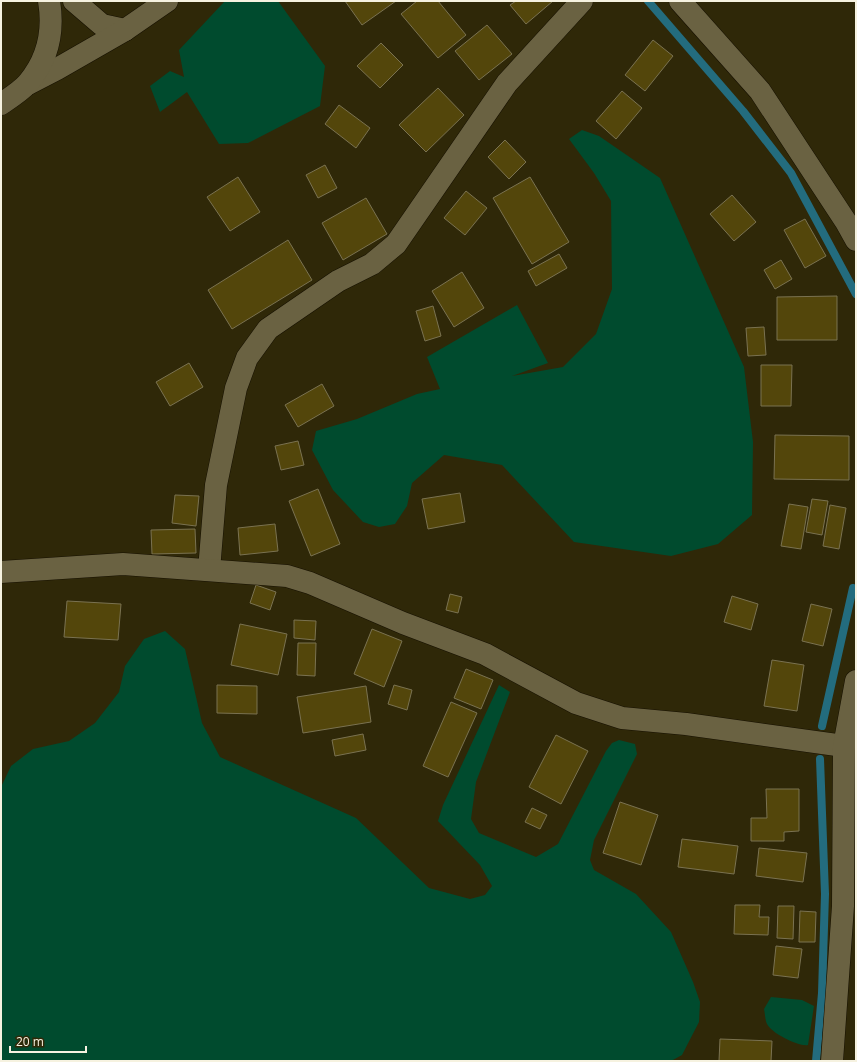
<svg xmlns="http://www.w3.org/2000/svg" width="857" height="1062" viewBox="0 0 857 1062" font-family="'Open Sans',sans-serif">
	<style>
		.green { fill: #004b2e }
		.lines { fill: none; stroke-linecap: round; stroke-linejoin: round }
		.stream { stroke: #236c7e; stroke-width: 8 }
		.building { fill: #53460b; stroke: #7a7251 }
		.minor-casing { stroke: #161000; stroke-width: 23 }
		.tertiary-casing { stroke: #161000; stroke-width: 23 }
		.minor { stroke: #6a6242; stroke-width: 22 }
		.tertiary { stroke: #6a6242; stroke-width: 22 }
	</style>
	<rect width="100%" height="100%" fill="#2f2808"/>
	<!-- green -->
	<g class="green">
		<polygon points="225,1 278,1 325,66 320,106 248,143 219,144 187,92 160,112 150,86 170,71 184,77 179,50"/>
		<polygon points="582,130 599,136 660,178 744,367 753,442 752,515 718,544 671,556 574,542 502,465 444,455 412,483 407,506 395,524 379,527 363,522 333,490 312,450 316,431 357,419 417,394 440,389 427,357 517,305 548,363 512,376 563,367 596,334 612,289 611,201 594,173 569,139"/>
		<polygon points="165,631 185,649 202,723 220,757 356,818 429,888 470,899 485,895 492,886 480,865 438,821 443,805 499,685 510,692 476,782 471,819 479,833 536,857 558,844 606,751 612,743 619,740 635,744 637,754 594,840 590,860 594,870 636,894 671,932 693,982 700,1002 699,1022 682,1055 671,1061 1,1061 1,787 11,766 33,749 69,741 95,723 119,692 125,666 144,639"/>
		<path d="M771 997 802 1000 814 1006 808 1045C799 1047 771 1033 767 1024 765 1020 765 1013 764 1009Z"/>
	</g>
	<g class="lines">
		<!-- stream -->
		<g class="stream">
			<polyline points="648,1 743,111 791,173 856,294"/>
			<polyline points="822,726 853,588"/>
			<polyline points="816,1061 822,993 825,894 820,759"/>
		</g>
	</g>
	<!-- building -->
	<g class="building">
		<polygon points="345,1 396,1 362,25"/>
		<polygon points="417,1 438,1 466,35 438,58 401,14"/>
		<polygon points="516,1 553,1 526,24 510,5"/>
		<polygon points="487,25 512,54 479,80 455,51"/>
		<polygon points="653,40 673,56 645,91 625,75"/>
		<polygon points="381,43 403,65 380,88 357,66"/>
		<polygon points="438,88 464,115 426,152 399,125"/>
		<polygon points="622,91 642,108 616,139 596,121"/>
		<polygon points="339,105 370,128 356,148 325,124"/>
		<polygon points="505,140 526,162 509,179 488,157"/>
		<polygon points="325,165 337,188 318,198 306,175"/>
		<polygon points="238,177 260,212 230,231 207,197"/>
		<polygon points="530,177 569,242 532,264 493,198"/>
		<polygon points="466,191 487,208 465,235 444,218"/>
		<polygon points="732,195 756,222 734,241 710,214"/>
		<polygon points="366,198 387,234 343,260 322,223"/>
		<polygon points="805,219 826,256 805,268 784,230"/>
		<polygon points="288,240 312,280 232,329 208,290"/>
		<polygon points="559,254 567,268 536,286 528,271"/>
		<polygon points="781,260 792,279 775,289 764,270"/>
		<polygon points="462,272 484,308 454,327 432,291"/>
		<polygon points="837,296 837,340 777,340 777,297"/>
		<polygon points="433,306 441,336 425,341 416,311"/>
		<polygon points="764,327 766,355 748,356 746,328"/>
		<polygon points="189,363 203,387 170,406 156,382"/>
		<polygon points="761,365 792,365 791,406 761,406"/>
		<polygon points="322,384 334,406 298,427 285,405"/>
		<polygon points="775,435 849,436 849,480 774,479"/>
		<polygon points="298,441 304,465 281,470 275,446"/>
		<polygon points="318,489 340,544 311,556 289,501"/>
		<polygon points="460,493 465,522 428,529 422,499"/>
		<polygon points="175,495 199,496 196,526 172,523"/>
		<polygon points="812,499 828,501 822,535 806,532"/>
		<polygon points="789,504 808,507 801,549 781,546"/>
		<polygon points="830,505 846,508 839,549 823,546"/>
		<polygon points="275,524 278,551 240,555 238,528"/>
		<polygon points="195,529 196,553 152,554 151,530"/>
		<polygon points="256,585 276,592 270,610 250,603"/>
		<polygon points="450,594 462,597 458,613 446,610"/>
		<polygon points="732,596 758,604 751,630 724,622"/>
		<polygon points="67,601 121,604 118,640 64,637"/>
		<polygon points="811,604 832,609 823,646 802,641"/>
		<polygon points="294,620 316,621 315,640 294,638"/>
		<polygon points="240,624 287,634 278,675 231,665"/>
		<polygon points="372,629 402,641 384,687 354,674"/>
		<polygon points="298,643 316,643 315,676 297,675"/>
		<polygon points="772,660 804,665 797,711 764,706"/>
		<polygon points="466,669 493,680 481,709 454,698"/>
		<polygon points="217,685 257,686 257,714 217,713"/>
		<polygon points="394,685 412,690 407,710 388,704"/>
		<polygon points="366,686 371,722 303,733 297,697"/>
		<polygon points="451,702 477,713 448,777 423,766"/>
		<polygon points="363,734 366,750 335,756 332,740"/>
		<polygon points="556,735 588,751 561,804 529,787"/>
		<polygon points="766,789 799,789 799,831 784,832 784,841 751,841 751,818 767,818"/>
		<polygon points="620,802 658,815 641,865 603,853"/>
		<polygon points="532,808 547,815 540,829 525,822"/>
		<polygon points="682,839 738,846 734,874 678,867"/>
		<polygon points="759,848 807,853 803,882 756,876"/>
		<polygon points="735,905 760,905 759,917 769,917 768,935 734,934"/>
		<polygon points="778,906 794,906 793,939 777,938"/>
		<polygon points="800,911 816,912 815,942 799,942"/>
		<polygon points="776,946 802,949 798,978 773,975"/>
		<polygon points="720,1039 772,1041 771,1061 719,1061"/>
	</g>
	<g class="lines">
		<defs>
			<g id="minor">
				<polyline points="74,1 102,25 125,30"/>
				<polyline points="680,1 760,91 846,222 856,240"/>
				<polyline points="28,84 57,69 125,30 167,1"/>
				<polyline points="209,570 216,485 236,388 247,358 268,329 338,281 372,264 396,244 507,83 582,1"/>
				<polyline points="1,572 123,564 287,576 310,583 403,623 485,654 576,703 622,718 686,724 844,746"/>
				<polyline points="832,1061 843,906 844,746 856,681"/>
			</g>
			<path id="tertiary" d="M1 104C10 98 21 91 28 83 48 59 54 31 49 1"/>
		</defs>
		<!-- minor casing -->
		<use href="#minor" class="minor-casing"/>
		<!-- tertiary casing -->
		<use href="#tertiary" class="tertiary-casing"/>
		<!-- minor -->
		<use href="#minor" class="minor"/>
		<!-- tertiary -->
		<use href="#tertiary" class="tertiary"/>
	</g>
	<!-- border -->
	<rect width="857" height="1062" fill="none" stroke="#f6f2e0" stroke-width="4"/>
	<!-- scale -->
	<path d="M10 1046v6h76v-6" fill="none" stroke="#f6f2e0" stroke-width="2"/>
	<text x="16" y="1046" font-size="12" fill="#f6f2e0" stroke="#2f2808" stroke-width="3" paint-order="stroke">20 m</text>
</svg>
